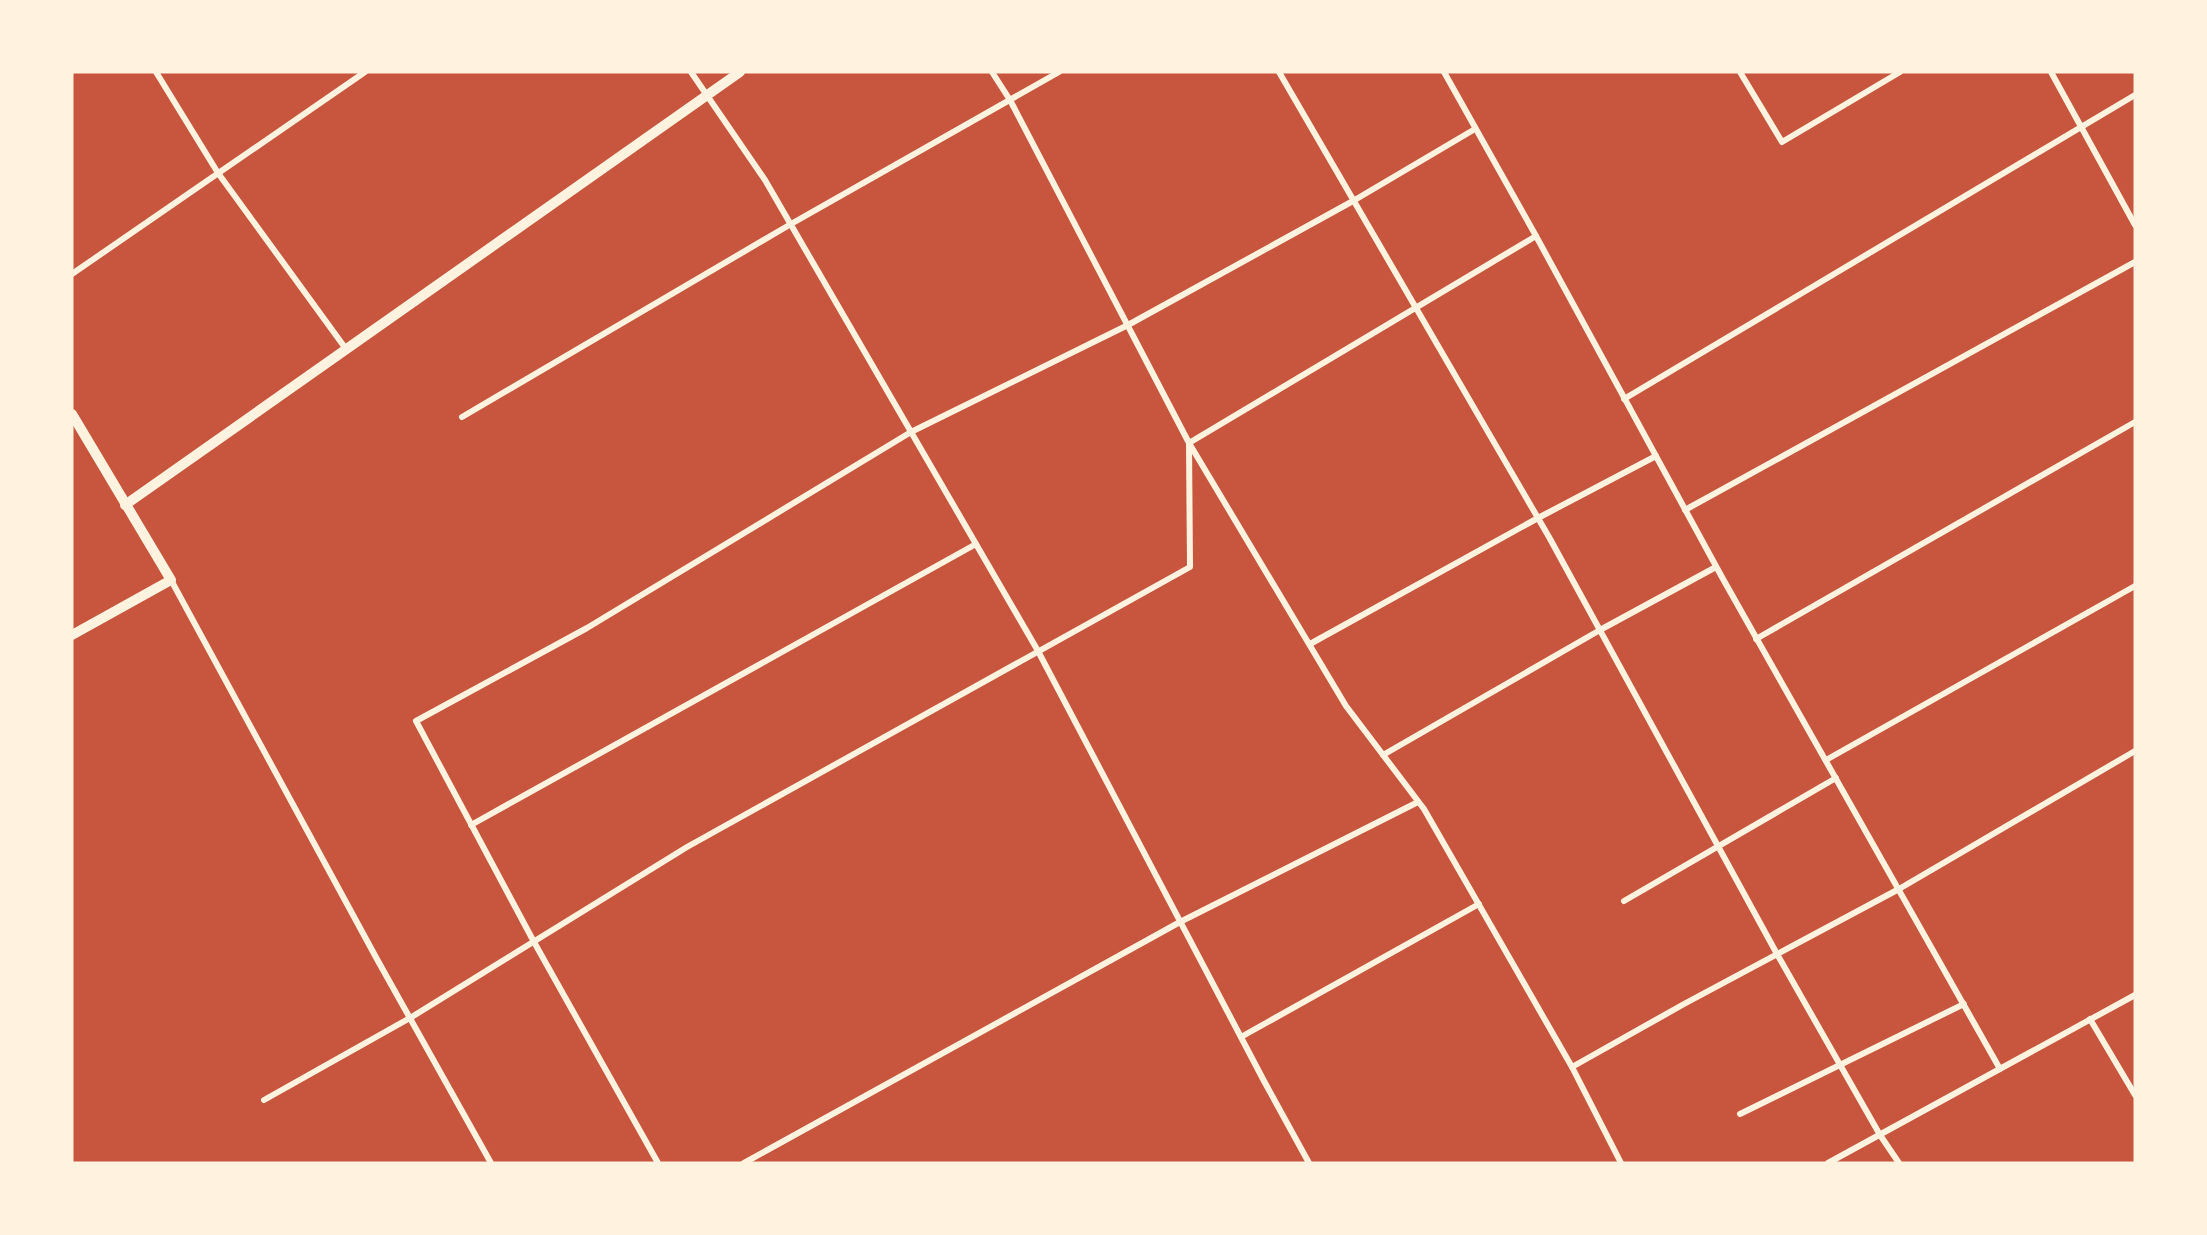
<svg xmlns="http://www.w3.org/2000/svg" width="2207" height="1235" viewBox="0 0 2207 1235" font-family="Bitter,serif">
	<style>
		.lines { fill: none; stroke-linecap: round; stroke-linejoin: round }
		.minor { stroke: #fff3e0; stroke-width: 6 }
		.tertiary { stroke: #fff3e0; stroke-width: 10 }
	</style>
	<rect width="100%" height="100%" fill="#c8553d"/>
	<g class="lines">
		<!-- minor -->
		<g class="minor">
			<polyline points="156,72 218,173 346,349"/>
			<polyline points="691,72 765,180 1038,651 1264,1081 1309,1163"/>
			<polyline points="992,72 1010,100 1189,443 1346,706 1424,809 1572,1067 1621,1163"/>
			<polyline points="1279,72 1549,537 1777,954 1880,1135 1899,1163"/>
			<polyline points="1444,72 1536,236 1723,579 2000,1069"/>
			<polyline points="1740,72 1782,142 1900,72"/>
			<polyline points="2051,72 2135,225"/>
			<polyline points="72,274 365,72"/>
			<polyline points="1624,399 2135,95"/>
			<polyline points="462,417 791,224 1059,72"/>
			<polyline points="1685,510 2135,262"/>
			<polyline points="171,580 378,961 491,1163"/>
			<polyline points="1756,639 2135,422"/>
			<polyline points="1310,644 1538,518 1656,456"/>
			<polyline points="1383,755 1600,630 1716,567"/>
			<polyline points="1826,760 2135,586"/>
			<polyline points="471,825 976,544"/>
			<polyline points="1624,901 1836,778"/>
			<polyline points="2090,1019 2135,1095"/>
			<polyline points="1241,1037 1479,904"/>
			<polyline points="1572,1067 1684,1004 1899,889 2135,751"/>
			<polyline points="264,1100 410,1018 687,847 1190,567 1189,443 1536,236"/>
			<polyline points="1740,1114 1964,1004"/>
			<polyline points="658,1163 534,942 416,721 587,628 911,432 1128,325 1353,201 1475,129"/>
			<polyline points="744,1163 1180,922 1418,802"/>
			<polyline points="1828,1163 2135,995"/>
		</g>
		<!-- tertiary -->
		<g class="tertiary">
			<polyline points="72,414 171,580 72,635"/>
			<polyline points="125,505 740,72"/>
		</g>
	</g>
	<!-- border -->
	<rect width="2207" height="1235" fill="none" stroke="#fff3e0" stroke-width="147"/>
</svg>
